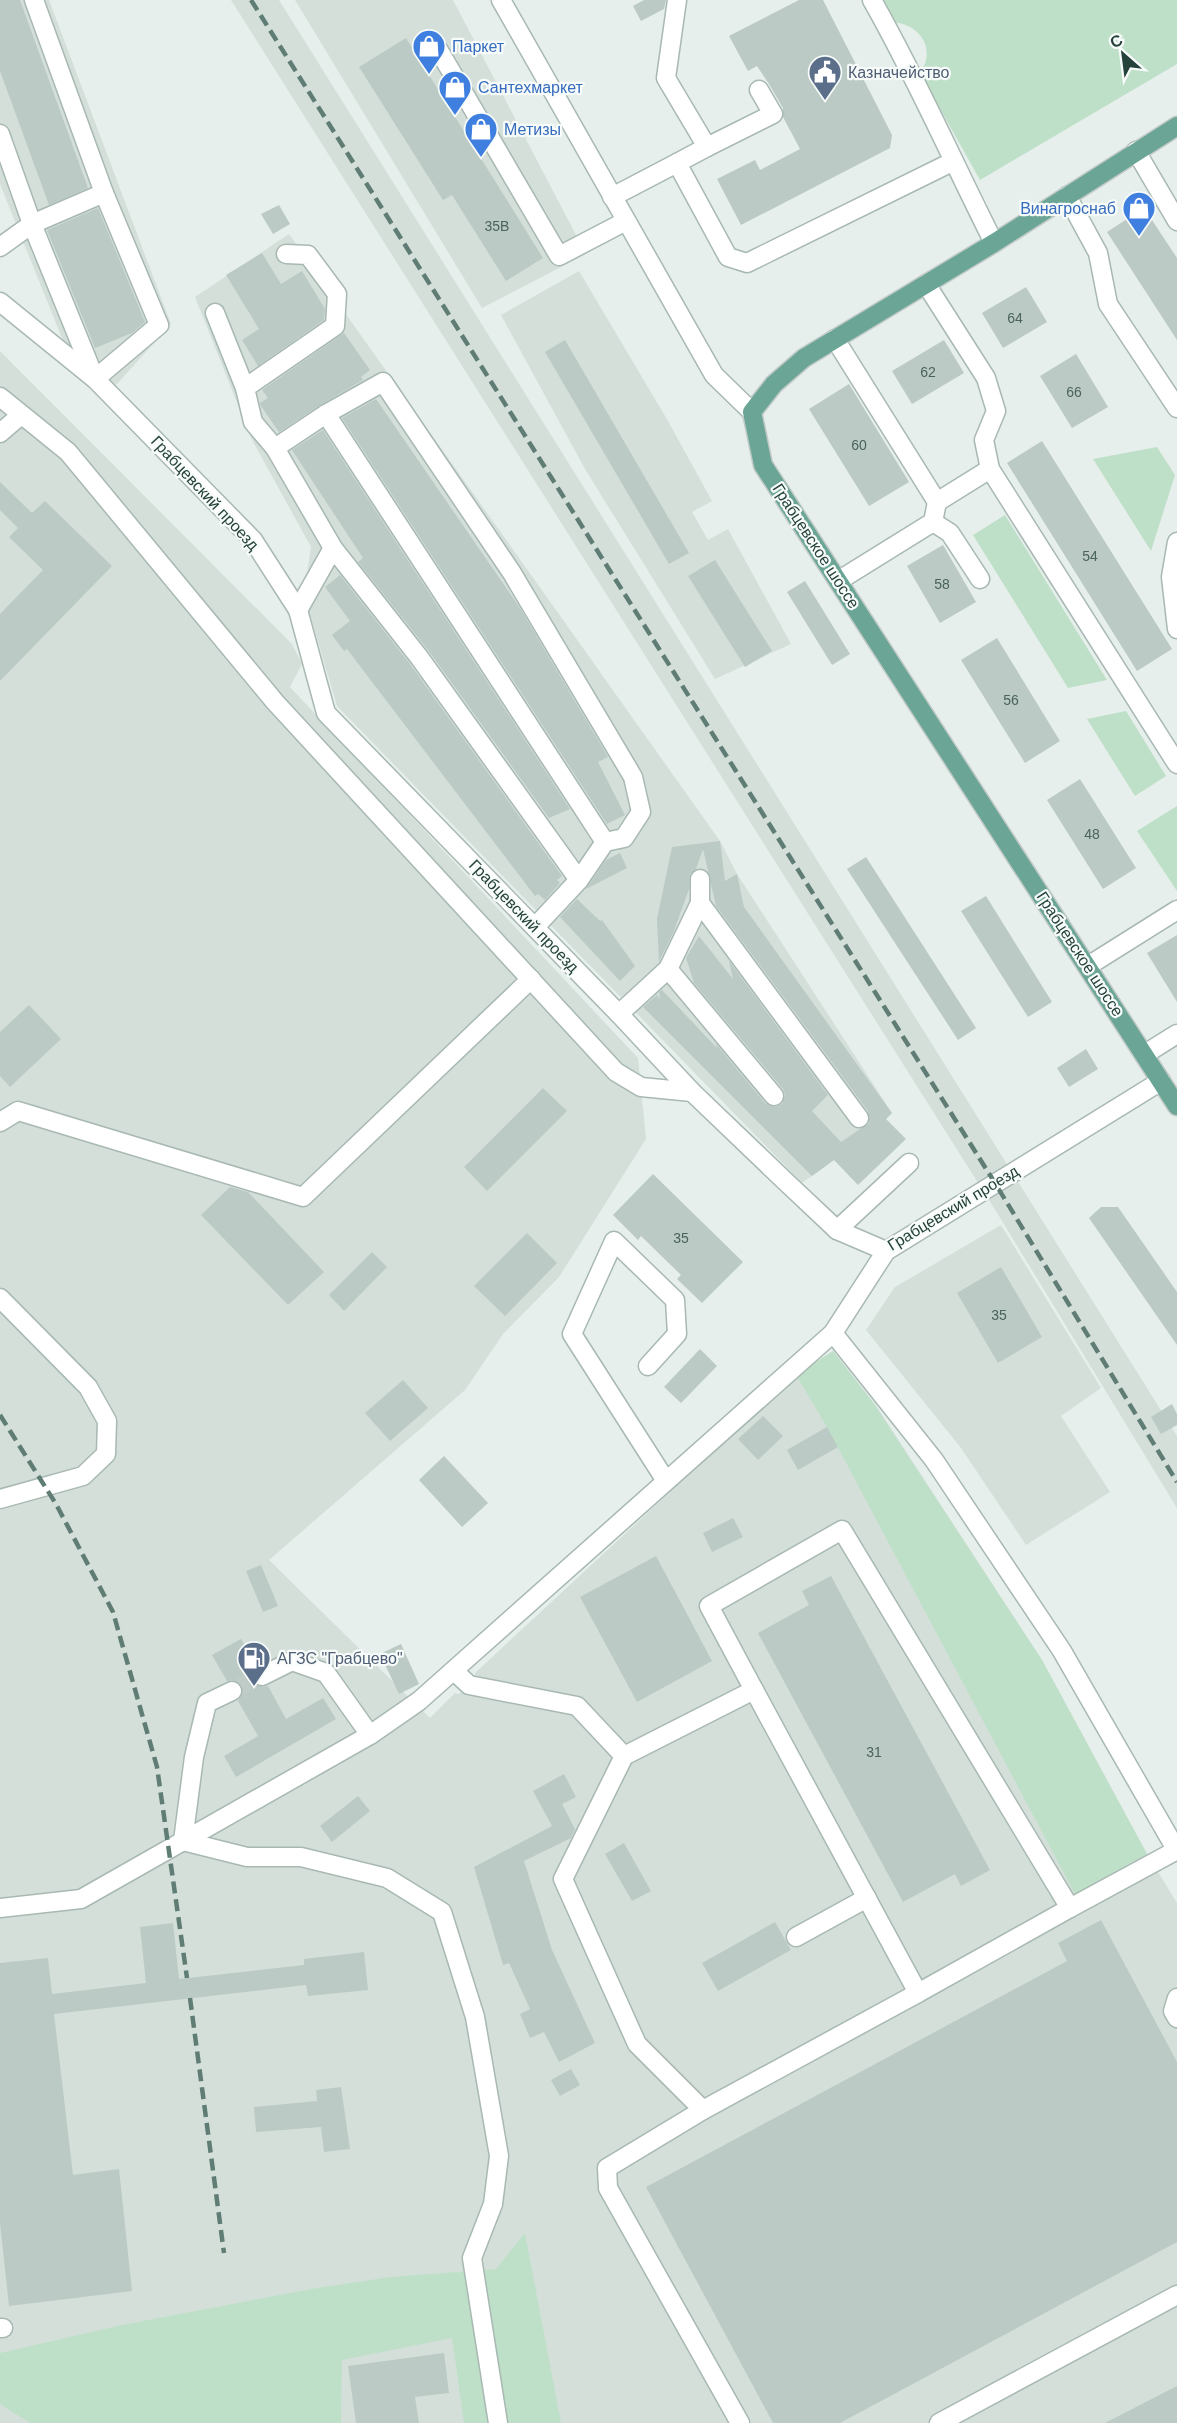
<svg xmlns="http://www.w3.org/2000/svg" width="1177" height="2423" viewBox="0 0 1177 2423" font-family="Helvetica,sans-serif">
	<style>
		.built { fill: #d4dfda }
		.green { fill: #bfe0c8 }
		.building { fill: #bbcac4 }
		.lines { fill: none; stroke-linecap: round; stroke-linejoin: round }
		.minor-tunnel { stroke: #bfccc8; stroke-width: 18; stroke-dasharray: 18 9; stroke-linecap: butt }
		.minor-casing { stroke: #a8b8b2; stroke-width: 21 }
		.major-casing { stroke: #c2cac8; stroke-width: 21 }
		.minor { stroke: #fff; stroke-width: 18 }
		.major { stroke: #6aa596; stroke-width: 18 }
		.rail { stroke: #5f7d75; stroke-width: 4.5; stroke-dasharray: 12 6; stroke-linecap: butt }
		.labels { text-anchor: middle; dominant-baseline: central; stroke-width: 4.5; stroke-linejoin: round; paint-order: stroke }
		.number-label { font-size: 14px; fill: #4a645c }
		.shop-label { font-size: 16px; fill: #366cbe; stroke: #f7fbf9; text-anchor: start }
		.service-label { font-size: 16px; fill: #4e5e75; stroke: #f7fbf9; text-anchor: start }
		.street-label { font-size: 16px; fill: #24423a; stroke: #f7fbf9 }
	</style>
	<rect width="100%" height="100%" fill="#e6efeb"/>
	<!-- built -->
	<g class="built">
		<polygon points="0,0 49,0 171,324 116,385 64,343 0,184"/>
		<polygon points="231,0 279,0 1177,1436 1177,1508 999,1216"/>
		<polygon points="295,0 453,0 586,254 482,308"/>
		<polygon points="289,234 720,841 737,874 892,1113 869,1135 802,1183 337,706 304,594 311,547 251,438 195,297"/>
		<polygon points="579,271 668,421 712,501 692,512 708,540 728,529 791,644 715,679 585,469 501,315"/>
		<polygon points="0,351 292,644 302,664 290,687 638,1058 646,1139 559,1277 503,1334 465,1390 269,1560 430,1718 455,1693 459,1694 475,1679 475,1673 796,1375 833,1351 875,1404 1042,1660 1147,1854 1177,1903 1177,2423 0,2423"/>
		<polygon points="1001,1225 1101,1388 1061,1416 1110,1492 1026,1545 961,1448 866,1330 895,1287"/>
	</g>
	<!-- green -->
	<g class="green">
		<path d="M882 0H1177V64L980 180 920 73C937 49 920 24 892 22Z"/>
		<polygon points="1157,447 1175,475 1151,551 1093,459"/>
		<polygon points="1005,515 1107,680 1068,688 973,535"/>
		<polygon points="1126,711 1166,776 1135,796 1087,719"/>
		<polygon points="1177,806 1177,891 1137,831"/>
		<polygon points="833,1351 874,1404 1042,1660 1147,1854 1075,1894 827,1427 796,1375"/>
		<polygon points="525,2233 561,2423 464,2423 452,2338 342,2360 341,2423 30,2423 0,2404 0,2353 122,2325 311,2289 390,2277 496,2269"/>
	</g>
	<!-- building -->
	<g class="building">
		<polygon points="0,0 20,0 88,188 49,205 0,71"/>
		<polygon points="644,0 666,0 664,9 641,21 633,6"/>
		<polygon points="799,0 823,0 892,135 890,148 741,225 717,179 755,160 760,170 800,149 783,117 783,108 769,84 757,66 748,71 729,36"/>
		<polygon points="406,38 543,258 506,281 452,195 443,200 359,67"/>
		<polygon points="279,205 290,224 273,234 261,214"/>
		<polygon points="98,208 145,322 132,333 95,348 47,230"/>
		<polygon points="1144,208 1177,258 1177,340 1107,232"/>
		<polygon points="262,253 281,284 302,271 325,309 324,320 258,366 242,340 259,329 226,275"/>
		<polygon points="1026,287 1047,322 1003,348 982,313"/>
		<polygon points="344,333 370,370 361,377 363,380 320,405 279,432 261,406 260,403 268,398 262,390"/>
		<polygon points="565,340 689,553 669,564 545,352"/>
		<polygon points="944,340 964,373 912,404 892,371"/>
		<polygon points="1076,354 1108,407 1072,428 1040,376"/>
		<polygon points="849,384 909,482 869,506 809,409"/>
		<polygon points="376,399 520,608 608,757 598,762 625,815 607,824 342,418"/>
		<polygon points="323,430 570,809 549,818 428,650 358,562 363,558 292,450"/>
		<polygon points="1042,441 1172,649 1137,671 1007,463"/>
		<polygon points="0,482 32,513 45,501 112,566 0,681 0,614 43,570 9,537 18,528 0,510"/>
		<polygon points="943,545 976,602 940,623 907,566"/>
		<polygon points="715,560 772,651 745,667 688,576"/>
		<polygon points="340,575 410,664 562,876 557,880 560,883 545,900 538,894 535,896 347,649 344,651 332,635 350,621 325,587"/>
		<polygon points="805,581 850,654 832,665 787,592"/>
		<polygon points="997,638 1060,741 1025,763 961,660"/>
		<polygon points="1080,779 1136,868 1103,889 1047,800"/>
		<polygon points="720,841 725,881 737,874 744,907 892,1113 886,1119 906,1139 858,1185 834,1160 812,1176 643,1007 657,995 660,999 659,992 662,990 717,1048 715,1043 765,1103 775,1107 782,1104 785,1095 783,1089 694,983 686,958 699,936 733,979 729,961 828,1095 812,1111 841,1142 869,1123 868,1111 716,906 703,849 696,869 690,874 689,889 674,931 659,962 657,919 672,847"/>
		<polygon points="620,853 627,868 586,889 606,860"/>
		<polygon points="866,857 976,1028 958,1040 847,869"/>
		<polygon points="986,896 1052,1002 1028,1017 961,911"/>
		<polygon points="577,899 600,921 602,920 635,966 620,981 560,917"/>
		<polygon points="1177,935 1177,1002 1147,953"/>
		<polygon points="29,1005 61,1039 10,1087 0,1076 0,1032"/>
		<polygon points="1086,1049 1098,1069 1069,1087 1057,1068"/>
		<polygon points="543,1088 567,1111 487,1191 464,1167"/>
		<polygon points="653,1174 743,1262 702,1303 677,1279 681,1275 641,1236 638,1240 613,1215"/>
		<polygon points="230,1187 248,1192 324,1272 288,1305 201,1215"/>
		<polygon points="1101,1207 1118,1207 1177,1292 1177,1345 1089,1218"/>
		<polygon points="527,1233 557,1263 505,1316 474,1286"/>
		<polygon points="372,1252 387,1267 344,1311 329,1295"/>
		<polygon points="1001,1267 1042,1337 998,1363 957,1293"/>
		<polygon points="700,1349 717,1366 681,1403 664,1387"/>
		<polygon points="403,1380 428,1408 390,1441 365,1413"/>
		<polygon points="1172,1404 1177,1414 1177,1425 1161,1434 1151,1417"/>
		<polygon points="763,1416 783,1436 758,1460 738,1439"/>
		<polygon points="827,1427 838,1447 798,1470 787,1450"/>
		<polygon points="444,1456 488,1503 462,1527 419,1480"/>
		<polygon points="733,1518 743,1537 712,1552 703,1533"/>
		<polygon points="656,1556 712,1661 637,1702 580,1597"/>
		<polygon points="261,1565 278,1606 263,1612 246,1571"/>
		<polygon points="831,1576 990,1870 961,1886 955,1874 903,1902 758,1633 809,1605 802,1591"/>
		<polygon points="241,1639 257,1666 251,1675 252,1682 261,1687 268,1686 286,1719 323,1698 336,1719 236,1777 224,1756 258,1736 238,1701 243,1692 242,1686 233,1680 227,1681 212,1655"/>
		<polygon points="401,1644 419,1684 399,1694 380,1654"/>
		<polygon points="564,1774 576,1797 562,1804 575,1829 571,1838 524,1861 552,1950 595,2043 559,2062 544,2032 530,2038 520,2014 530,2009 509,1963 503,1965 474,1867 552,1826 533,1791"/>
		<polygon points="358,1796 370,1811 332,1842 320,1826"/>
		<polygon points="624,1843 651,1891 632,1901 605,1854"/>
		<polygon points="1101,1920 1177,2062 1177,2242 840,2423 773,2423 646,2187 1067,1961 1058,1943"/>
		<polygon points="775,1922 791,1950 718,1991 702,1963"/>
		<polygon points="173,1923 179,1979 304,1965 304,1959 364,1952 368,1990 308,1996 306,1985 54,2014 73,2175 119,2169 132,2291 9,2306 0,2223 0,1963 48,1958 52,1994 146,1983 140,1927"/>
		<polygon points="571,2069 580,2085 560,2096 551,2080"/>
		<polygon points="341,2087 350,2149 324,2152 321,2127 256,2132 254,2107 317,2101 316,2090"/>
		<polygon points="444,2353 449,2393 415,2397 419,2423 356,2423 348,2366"/>
		<polygon points="1177,2386 1177,2423 1105,2423"/>
	</g>
	<g class="lines">
		<!-- minor-tunnel -->
		<polyline class="minor-tunnel" points="232,1691 262,1676"/>
		<defs>
			<g id="minor">
				<polyline points="501,0 714,375 752,412"/>
				<polyline points="677,0 666,78 707,147 773,114 759,90"/>
				<path d="M872 0C917 79 953 162 994 243"/>
				<polyline points="438,49 559,256 626,221"/>
				<polyline points="0,134 32,224 95,379 159,325 104,193 34,0"/>
				<polyline points="707,147 677,163 728,257 747,263 952,162"/>
				<polyline points="1136,151 1177,221"/>
				<polyline points="1067,196 1098,253 1108,304 1177,408"/>
				<polyline points="612,197 677,163"/>
				<polyline points="0,247 32,224 104,193"/>
				<polyline points="926,284 986,378 996,411 984,440 990,469 1177,764"/>
				<polyline points="0,302 95,379 253,540 298,610 326,713 619,1014 692,1092 785,1181 837,1230 886,1251"/>
				<polyline points="215,313 245,388"/>
				<polyline points="835,339 937,502"/>
				<polyline points="0,397 68,452 275,702 616,1072 641,1087 692,1092"/>
				<polyline points="326,414 275,448 333,548"/>
				<polyline points="0,433 21,415"/>
				<polyline points="275,448 253,422 245,388 335,326 337,294 308,255 286,254"/>
				<polyline points="933,522 950,533 980,579"/>
				<polyline points="1177,542 1171,577 1177,629"/>
				<polyline points="838,581 933,522 937,502 990,469"/>
				<polyline points="298,610 333,548 419,657 579,880 605,842 326,414 383,382 512,573 633,777 641,812 624,838 605,842"/>
				<polyline points="700,879 700,903 859,1118"/>
				<polyline points="700,903 668,969 774,1096"/>
				<polyline points="535,927 579,880"/>
				<polyline points="1088,966 1177,910"/>
				<polyline points="619,1014 668,969"/>
				<polyline points="1145,1054 1177,1034"/>
				<polyline points="0,1122 18,1111 303,1197 531,979"/>
				<polyline points="837,1230 909,1163"/>
				<polyline points="0,1298 88,1387 107,1421 106,1454 83,1476 0,1499"/>
				<polyline points="833,1333 934,1460 1062,1651 1177,1851"/>
				<polyline points="648,1366 677,1334 675,1300 614,1241 572,1334 666,1481"/>
				<polyline points="454,1671 469,1685 577,1706 624,1756 563,1879 637,2044 703,2110 918,1993 754,1690 624,1756"/>
				<polyline points="262,1676 292,1661 326,1673 370,1735"/>
				<polyline points="754,1690 709,1606 842,1530 1070,1908 918,1993"/>
				<polyline points="232,1691 207,1703 194,1757 183,1841 247,1857 301,1857 387,1878 442,1912 475,2017 499,2156 493,2204 472,2258 498,2423"/>
				<polyline points="0,1908 81,1899 370,1735 419,1701 833,1333 886,1251 1161,1081"/>
				<polyline points="1070,1908 1177,1850"/>
				<polyline points="796,1937 867,1898"/>
				<polyline points="1177,1998 1173,2011 1177,2018"/>
				<polyline points="703,2110 607,2168 608,2188 740,2423"/>
				<polyline points="0,2328 3,2328"/>
				<polyline points="939,2423 1177,2295"/>
			</g>
			<polyline id="major" points="1177,126 994,243 804,358 774,384 752,412 763,465 1177,1106"/>
		</defs>
		<!-- minor casing -->
		<use href="#minor" class="minor-casing"/>
		<!-- major casing -->
		<use href="#major" class="major-casing"/>
		<!-- minor -->
		<use href="#minor" class="minor"/>
		<!-- major -->
		<use href="#major" class="major"/>
		<!-- rail -->
		<g class="rail">
			<polyline points="251,0 995,1183 1177,1482"/>
			<polyline points="0,1415 56,1504 113,1612 157,1767 187,1978"/>
			<polyline points="190,1998 224,2253"/>
		</g>
	</g>
	<!-- icons -->
	<defs>
		<symbol id="shop-pin" viewBox="-11 -11 22 30"><path d="M0 17L-7.5 6A9.5 9.5 0 1 1 7.5 6Z" fill="#3f7fe0" stroke="#f7fbf9"/><path d="M-5-2.5h2.3a2.7 3.5 0 0 1 5.4 0H5L5.5 6h-11ZM-1.5-2.5h3a1.5 2.3 0 0 0-3 0Z" fill="#fff"/></symbol>
		<symbol id="civic-pin" viewBox="-11 -11 22 30"><path d="M0 17L-7.5 6A9.5 9.5 0 1 1 7.5 6Z" fill="#5c6f8a" stroke="#f7fbf9"/><path d="M-.6-6.5H3V-4.5H.6V-3L4-1V1h2V6H-6V1h2V-1L-.6-3ZM-1.2 2.5V6h2.4V2.5Z" fill="#fff"/></symbol>
		<symbol id="fuel-pin" viewBox="-11 -11 22 30"><path d="M0 17L-7.5 6A9.5 9.5 0 1 1 7.5 6Z" fill="#5c6f8a" stroke="#f7fbf9"/><path d="M-5.5-6h7V0h2V4h1.3V-2.5L3-4.5l.8-.8L6-3V5H2.5V1h-1V6h-7ZM-4.2-4.7v3.2H.2V-4.7Z" fill="#fff"/></symbol>
	</defs>
	<g fill-rule="evenodd">
		<use href="#shop-pin" x="410" y="27" width="38" height="52"/>
		<use href="#civic-pin" x="806" y="53" width="38" height="52"/>
		<use href="#shop-pin" x="436" y="68" width="38" height="52"/>
		<use href="#shop-pin" x="462" y="110" width="38" height="52"/>
		<use href="#shop-pin" x="1120" y="189" width="38" height="52"/>
		<use href="#fuel-pin" x="235" y="1639" width="38" height="52"/>
	</g>
	<g class="labels">
		<!-- number labels -->
		<g class="number-label">
			<text x="497" y="226">35В</text>
			<text x="1015" y="318">64</text>
			<text x="928" y="372">62</text>
			<text x="1074" y="392">66</text>
			<text x="859" y="445">60</text>
			<text x="1090" y="556">54</text>
			<text x="942" y="584">58</text>
			<text x="1011" y="700">56</text>
			<text x="1092" y="834">48</text>
			<text x="681" y="1238">35</text>
			<text x="999" y="1315">35</text>
			<text x="874" y="1752">31</text>
		</g>
		<!-- shop labels -->
		<g class="shop-label">
			<text x="452" y="46">Паркет</text>
			<text x="478" y="87">Сантехмаркет</text>
			<text x="504" y="129">Метизы</text>
			<text x="1116" y="208" text-anchor="end">Винагроснаб</text>
		</g>
		<!-- service labels -->
		<g class="service-label">
			<text x="848" y="72">Казначейство</text>
			<text x="277" y="1658">АГЗС "Грабцево"</text>
		</g>
		<!-- street labels -->
		<g class="street-label">
			<text transform="translate(205 493) rotate(47)">Грабцевский проезд</text>
			<text transform="translate(816 546) rotate(57)">Грабцевское шоссе</text>
			<text transform="translate(524 916) rotate(46)">Грабцевский проезд</text>
			<text transform="translate(1080 954) rotate(57)">Грабцевское шоссе</text>
			<text transform="translate(953 1208) rotate(-31)">Грабцевский проезд</text>
		</g>
	</g>
	<!-- north arrow -->
	<g transform="translate(1123 54) rotate(332)" stroke="#f7fbf9" stroke-width="4.5" paint-order="stroke">
	<path d="M0-4.5L10 22L0 15L-10 22Z" fill="#24423a"/>
	<text y="-9" font-size="16" font-weight="bold" text-anchor="middle" fill="#24423a">С</text>
	</g>
</svg>
